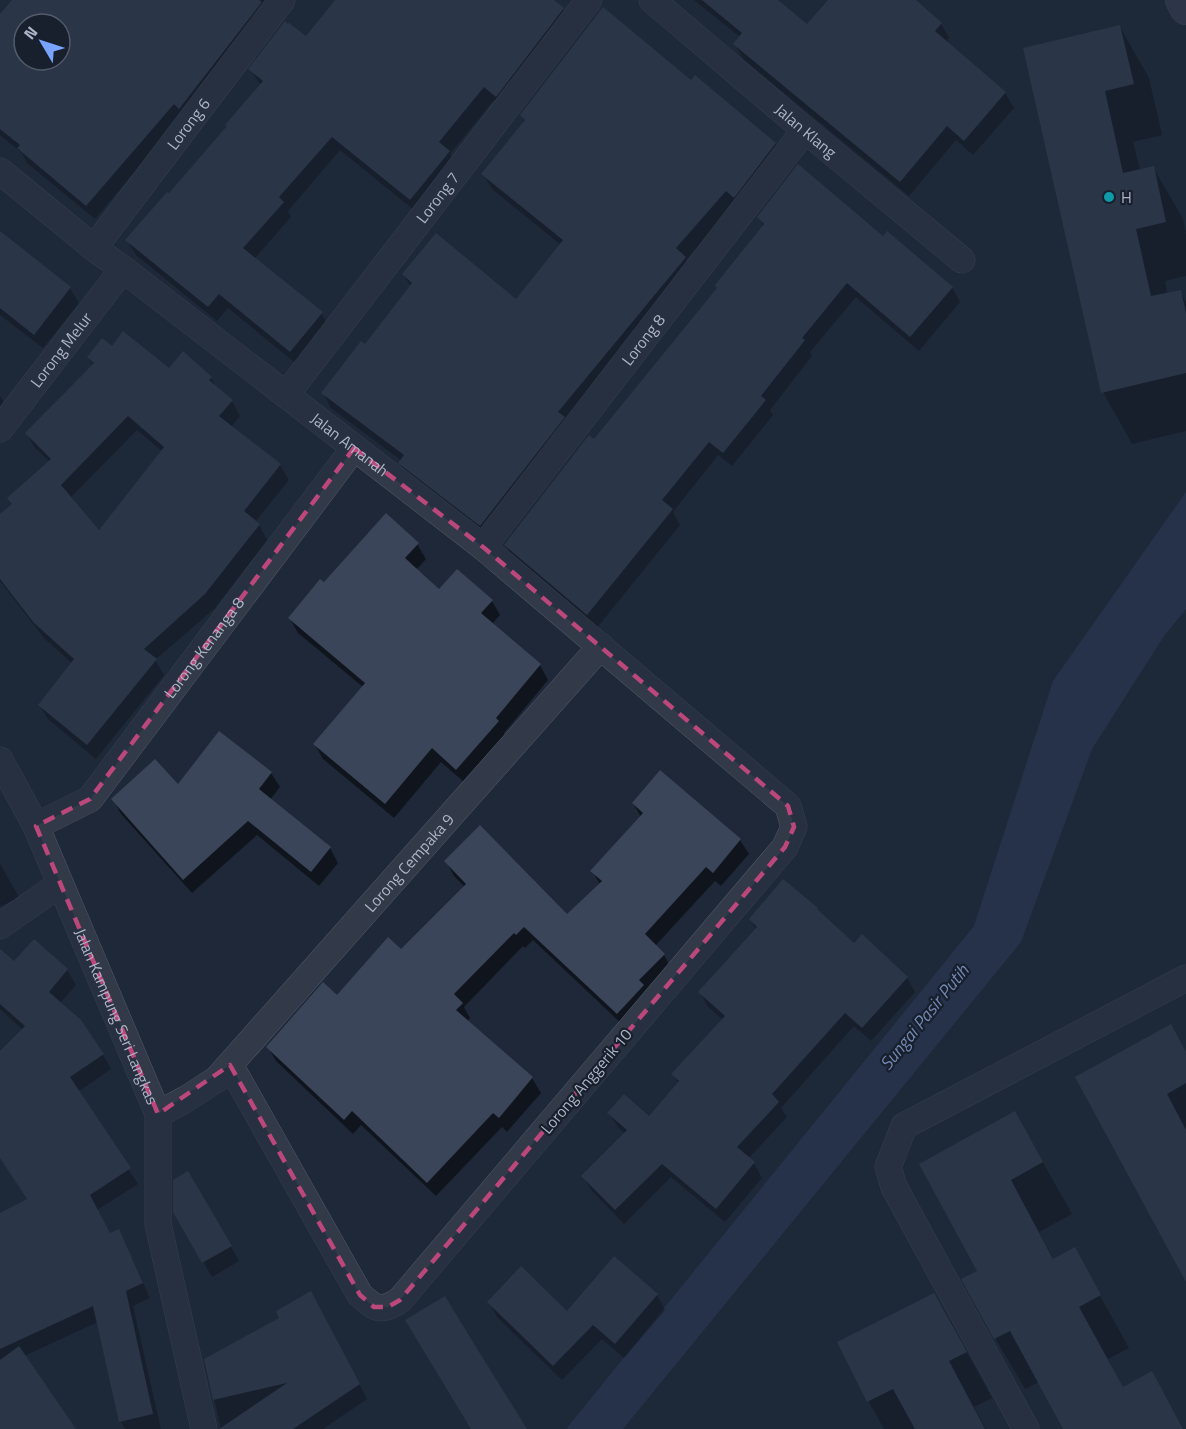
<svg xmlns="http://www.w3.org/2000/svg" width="1186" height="1429" viewBox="0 0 1186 1429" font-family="'Titillium Web',sans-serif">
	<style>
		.water { fill: #2f3f5f }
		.shadow { fill: #0007; fill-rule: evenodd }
		.building { fill: #3a4559; fill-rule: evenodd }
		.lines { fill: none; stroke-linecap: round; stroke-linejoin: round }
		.street-casing { stroke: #505767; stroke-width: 27 }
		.secondary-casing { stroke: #505767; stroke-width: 34 }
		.street { stroke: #323a49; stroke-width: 26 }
		.secondary { stroke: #40485c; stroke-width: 33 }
		.marked { fill: none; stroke: #bb477b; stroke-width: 4.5; stroke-dasharray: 12 8; stroke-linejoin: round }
		.culture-dot { fill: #0f9aa8; stroke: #181f2d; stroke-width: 2 }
		.labels { text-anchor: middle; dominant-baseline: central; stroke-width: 4.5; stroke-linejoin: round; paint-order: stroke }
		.street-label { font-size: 16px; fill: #acb4c6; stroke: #181f2d }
		.poi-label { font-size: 16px; fill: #acb4c6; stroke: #181f2d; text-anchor: start }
		.water-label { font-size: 18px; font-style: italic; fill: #7288b1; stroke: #181f2d }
	</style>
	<rect width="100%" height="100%" fill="#1e2838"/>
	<!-- water -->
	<polygon class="water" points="1186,492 1186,609 1164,636 1092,749 1021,942 623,1429 566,1429 974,926 1053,681"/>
	<!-- shadow -->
	<g class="shadow">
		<path d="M14 0H275L142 164H141L95 219 27 163 22 153 0 135V17ZM24 24H60V60H24Z"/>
		<polygon points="337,0 551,0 563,9 571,24 505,110 493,101 450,154 457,166 419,214 340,150 288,211 291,217 254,259 321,313 330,328 299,366 228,308 217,321 136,255 127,240 228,127 261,86 250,69 286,22 306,39"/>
		<polygon points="694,0 775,0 807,26 830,0 913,0 941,24 949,38 946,42 1005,93 1014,108 973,155 956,140 909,196 743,59 735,44 740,37"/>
		<polygon points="1120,27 1149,78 1162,135 1133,142 1140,170 1153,167 1183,219 1186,235 1186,276 1165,281 1167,294 1180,291 1186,302 1186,431 1132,444 1103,392 1025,49"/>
		<polygon points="691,82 775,144 783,159 734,205 686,260 693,272 489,540 409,477 400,463 402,461 331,408 323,393 365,346 411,287 404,275 516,301 561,245 492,189 483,174 525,122 521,115"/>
		<polygon points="758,217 884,238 952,288 960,302 919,351 856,297 810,352 812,356 770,410 773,415 732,466 718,455 673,512 680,525 596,629 514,560 505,545 595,441 718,289 764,227"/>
		<polygon points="0,233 70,288 79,303 43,348 0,315"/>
		<path d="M112 348 169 370 211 378 217 389 232 401 240 416 231 427 280 465 289 480 255 522 259 525 267 540 214 609 155 660 164 675 96 759 48 719 39 705 73 664 44 638 0 581V516L13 505 50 462 35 448 27 434 93 365 88 357ZM137 430 162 451 99 532 70 498Z"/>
		<polygon points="0,396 5,404 0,410"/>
		<polygon points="417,544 426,559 416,570 439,591 492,601 500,615 492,624 540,665 548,680 504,733 506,737 465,783 441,762 394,818 323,759 315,745 363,687 298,633 290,619 324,584"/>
		<polygon points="271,773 280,787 270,800 330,848 338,863 319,886 257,835 192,893 121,814 113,799 178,786"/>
		<polygon points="633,803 740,840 749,854 721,886 715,881 655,946 664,955 672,970 626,1028 533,940 525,948 523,946 464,1007 470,1018 467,1022 532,1078 541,1093 507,1132 502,1127 436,1196 361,1125 353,1134 276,1061 268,1047 402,951 465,887 454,876 446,861 567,916 600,884 592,871 641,817"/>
		<polygon points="0,864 19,897 0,907"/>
		<polygon points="817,909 819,913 854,945 907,978 915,992 871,1041 854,1026 781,1108 787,1117 748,1159 754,1163 762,1178 725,1222 671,1177 624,1224 591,1190 583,1176 625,1134 618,1127 609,1113 649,1118 679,1084 673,1074 723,1020 708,1007 700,992 757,930 750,919"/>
		<polygon points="34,941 67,970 76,985 60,1003 103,1055 111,1069 78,1092 138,1184 97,1210 110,1235 118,1231 126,1245 150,1298 133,1306 161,1429 125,1429 121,1422 98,1322 24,1356 74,1429 0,1429 0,1215 28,1200 0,1157 0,1053 23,1030 0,1009 0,951 14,963"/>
		<polygon points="1186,1054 1186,1279 1077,1078"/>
		<polygon points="1015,1113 1072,1214 1039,1232 1054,1260 1074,1249 1129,1348 1108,1359 1123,1388 1151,1373 1183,1429 1065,1429 1039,1382 1025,1389 995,1338 979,1272"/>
		<polygon points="188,1173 239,1261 212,1277 174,1212"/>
		<polygon points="657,1295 665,1310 624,1358 602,1339 562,1380 497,1317 489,1302 567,1313"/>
		<polygon points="319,1308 367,1399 323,1429 221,1429 205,1359"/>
		<polygon points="960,1340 992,1398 974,1407 986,1429 884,1429 869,1402 839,1342"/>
	</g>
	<!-- building -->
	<g class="building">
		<path d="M12 0H259L262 2 179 109 174 104 86 206 17 148 20 145 0 129V14ZM24 24H60V60H24Z"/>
		<polygon points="335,0 554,0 564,8 496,97 484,87 439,142 450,151 410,200 332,137 279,197 284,202 243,248 323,312 290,352 219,294 208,307 125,240 167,192 169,193 227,126 225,125 263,81 248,69 285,21 288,24 289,23 306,36"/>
		<polygon points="702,0 778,0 807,24 828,0 916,0 942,23 935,31 1006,92 964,141 947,126 900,182 733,44 742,33"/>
		<polygon points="603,7 691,80 695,75 776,143 734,198 726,191 676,248 686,257 558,412 565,417 480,526 398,463 404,455 321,393 361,341 365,344 412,283 402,274 436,233 516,299 563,240 481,174 525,120 520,115"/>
		<polygon points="1120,25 1134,84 1105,91 1123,173 1154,166 1166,222 1136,229 1151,296 1181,290 1186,313 1186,373 1101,393 1023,48"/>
		<polygon points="798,164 883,236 887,231 953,287 910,337 847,283 802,338 805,340 761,396 766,400 723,453 709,442 662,500 673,509 587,615 504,545 589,435 594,439 717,288 715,285 764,224 757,217"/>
		<polygon points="0,231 71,287 34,335 0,308"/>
		<path d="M123 331 169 368 183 351 212 377 209 380 233 400 219 416 281 464 244 511 260 524 205 594 144 649 157 659 87 745 38 705 74 659 34 623 0 579V514L12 504 7 498 51 459 25 433 94 363 87 357 102 338 112 346ZM128 416 164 447 99 530 61 485Z"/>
		<polygon points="386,513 419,543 405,558 439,589 457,569 493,600 481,613 541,664 496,718 499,721 456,770 432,748 385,804 313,744 365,683 288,618 320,579 324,582"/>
		<polygon points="219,731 272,772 259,789 331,847 311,872 248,821 183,880 111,799 155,759 178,784"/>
		<polygon points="660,770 741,839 713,873 706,867 645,934 665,954 639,980 644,985 617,1014 524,927 516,935 514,933 454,994 463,1003 456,1010 533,1077 499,1118 493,1113 427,1183 352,1111 344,1120 266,1047 323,982 337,995 388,937 401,949 466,884 444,861 480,825 567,914 602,881 590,871 643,813 632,803"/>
		<polygon points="783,879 818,908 817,909 854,943 862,934 908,977 862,1028 845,1013 772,1094 779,1102 737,1147 755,1162 716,1209 662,1164 615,1210 581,1176 627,1130 607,1113 624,1094 649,1116 679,1081 671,1074 725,1016 698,992 757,927 749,919"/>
		<polygon points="34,939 68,969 49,992 81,1020 104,1054 70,1077 131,1168 90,1195 110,1233 119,1229 143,1283 126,1291 153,1414 119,1422 93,1306 0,1349 0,1213 27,1199 0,1158 0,1051 25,1026 0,1004 0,949 14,961"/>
		<polygon points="1171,1024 1186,1052 1186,1083 1167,1094 1186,1130 1186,1282 1075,1077"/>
		<polygon points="1015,1111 1043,1162 1011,1180 1053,1259 1075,1247 1101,1295 1079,1307 1123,1387 1152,1371 1183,1429 1063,1429 1010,1331 994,1339 961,1279 977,1271 919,1164"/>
		<polygon points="188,1171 232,1246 202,1263 173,1212 173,1180"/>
		<polygon points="614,1256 658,1294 615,1344 593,1325 553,1366 487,1302 521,1266 567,1311"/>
		<polygon points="311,1291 360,1384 293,1429 219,1429 287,1383 213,1400 204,1359 279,1318 276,1311"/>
		<polygon points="934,1293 967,1352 949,1361 985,1429 915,1429 893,1389 867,1402 837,1342"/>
		<polygon points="445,1296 471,1339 527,1429 471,1429 405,1320"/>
		<polygon points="19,1346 76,1429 0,1429 0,1360"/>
	</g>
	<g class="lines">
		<defs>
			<g id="street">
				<path id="s1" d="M652 0 805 130 962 260"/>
				<path id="s2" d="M0 171 94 248 123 269 483 547 788 806 794 827 785 847 400 1300C381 1312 377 1310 360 1295L230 1065"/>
				<path id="s3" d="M94 248 282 0"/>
				<path id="s4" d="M286 395 589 0"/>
				<path id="s5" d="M0 429 123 269"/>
				<path id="s6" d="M483 547 805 130"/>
				<path id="s7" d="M0 760 36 826 158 1114V1224L204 1429"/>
				<path id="s8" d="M36 826 90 799 354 448"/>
				<polyline points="0,926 60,884"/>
				<path id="s9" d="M158 1114 186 1099 217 1079 601 646"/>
				<polyline points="1026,1429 894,1187 888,1167 904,1126 1186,978"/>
			</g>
			<polyline id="secondary" points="1182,0 1186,8"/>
		</defs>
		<!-- street casing -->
		<use href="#street" class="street-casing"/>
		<!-- secondary casing -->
		<use href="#secondary" class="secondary-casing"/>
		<!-- street -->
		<use href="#street" class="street"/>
		<!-- secondary -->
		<use href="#secondary" class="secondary"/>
	</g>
	<!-- marked area -->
	<path d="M0 0H1186V1429H0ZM354 448 483 547 788 806 794 827 785 847 400 1300 388 1307H374L360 1295 230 1065 158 1114 36 826 90 799Z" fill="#1e2838" fill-opacity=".55" fill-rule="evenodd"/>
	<path class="marked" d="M354 448 483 547 788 806 794 827 785 847 400 1300 388 1307H374L360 1295 230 1065 158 1114 36 826 90 799Z"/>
	<!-- markers -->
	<circle class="culture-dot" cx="1109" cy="197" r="6"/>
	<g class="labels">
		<!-- street labels -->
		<g class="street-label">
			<text stroke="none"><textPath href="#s3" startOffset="156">Lorong 6</textPath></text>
			<text stroke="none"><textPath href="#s1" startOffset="202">Jalan Klang</textPath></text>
			<text stroke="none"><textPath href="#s4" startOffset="249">Lorong 7</textPath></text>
			<text stroke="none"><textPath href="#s6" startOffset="262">Lorong 8</textPath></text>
			<text stroke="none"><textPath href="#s5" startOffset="100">Lorong Melur</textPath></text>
			<text stroke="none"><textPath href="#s2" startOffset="444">Jalan Amanah</textPath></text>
			<text stroke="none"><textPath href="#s8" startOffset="250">Lorong Kenanga 8</textPath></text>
			<text stroke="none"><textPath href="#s9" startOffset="358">Lorong Cempaka 9</textPath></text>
			<text stroke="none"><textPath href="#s7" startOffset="282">Jalan Kampung Seri Langkas</textPath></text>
			<text transform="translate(586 1081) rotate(-50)">Lorong Anggerik 10</text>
		</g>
		<!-- poi labels -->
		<g class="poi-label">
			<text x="1121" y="197">H</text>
		</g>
		<!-- water labels -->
		<g class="water-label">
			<text transform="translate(924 1017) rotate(-51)">Sungai Pasir Putih</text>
		</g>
	</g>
	<!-- north arrow -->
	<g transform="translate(42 42) rotate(309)"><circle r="28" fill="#181f2d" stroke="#535b6a" stroke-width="1.5"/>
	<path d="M0-4.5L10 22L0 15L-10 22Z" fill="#78a3ff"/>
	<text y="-9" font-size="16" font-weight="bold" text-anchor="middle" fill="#acb4c6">N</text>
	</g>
</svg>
